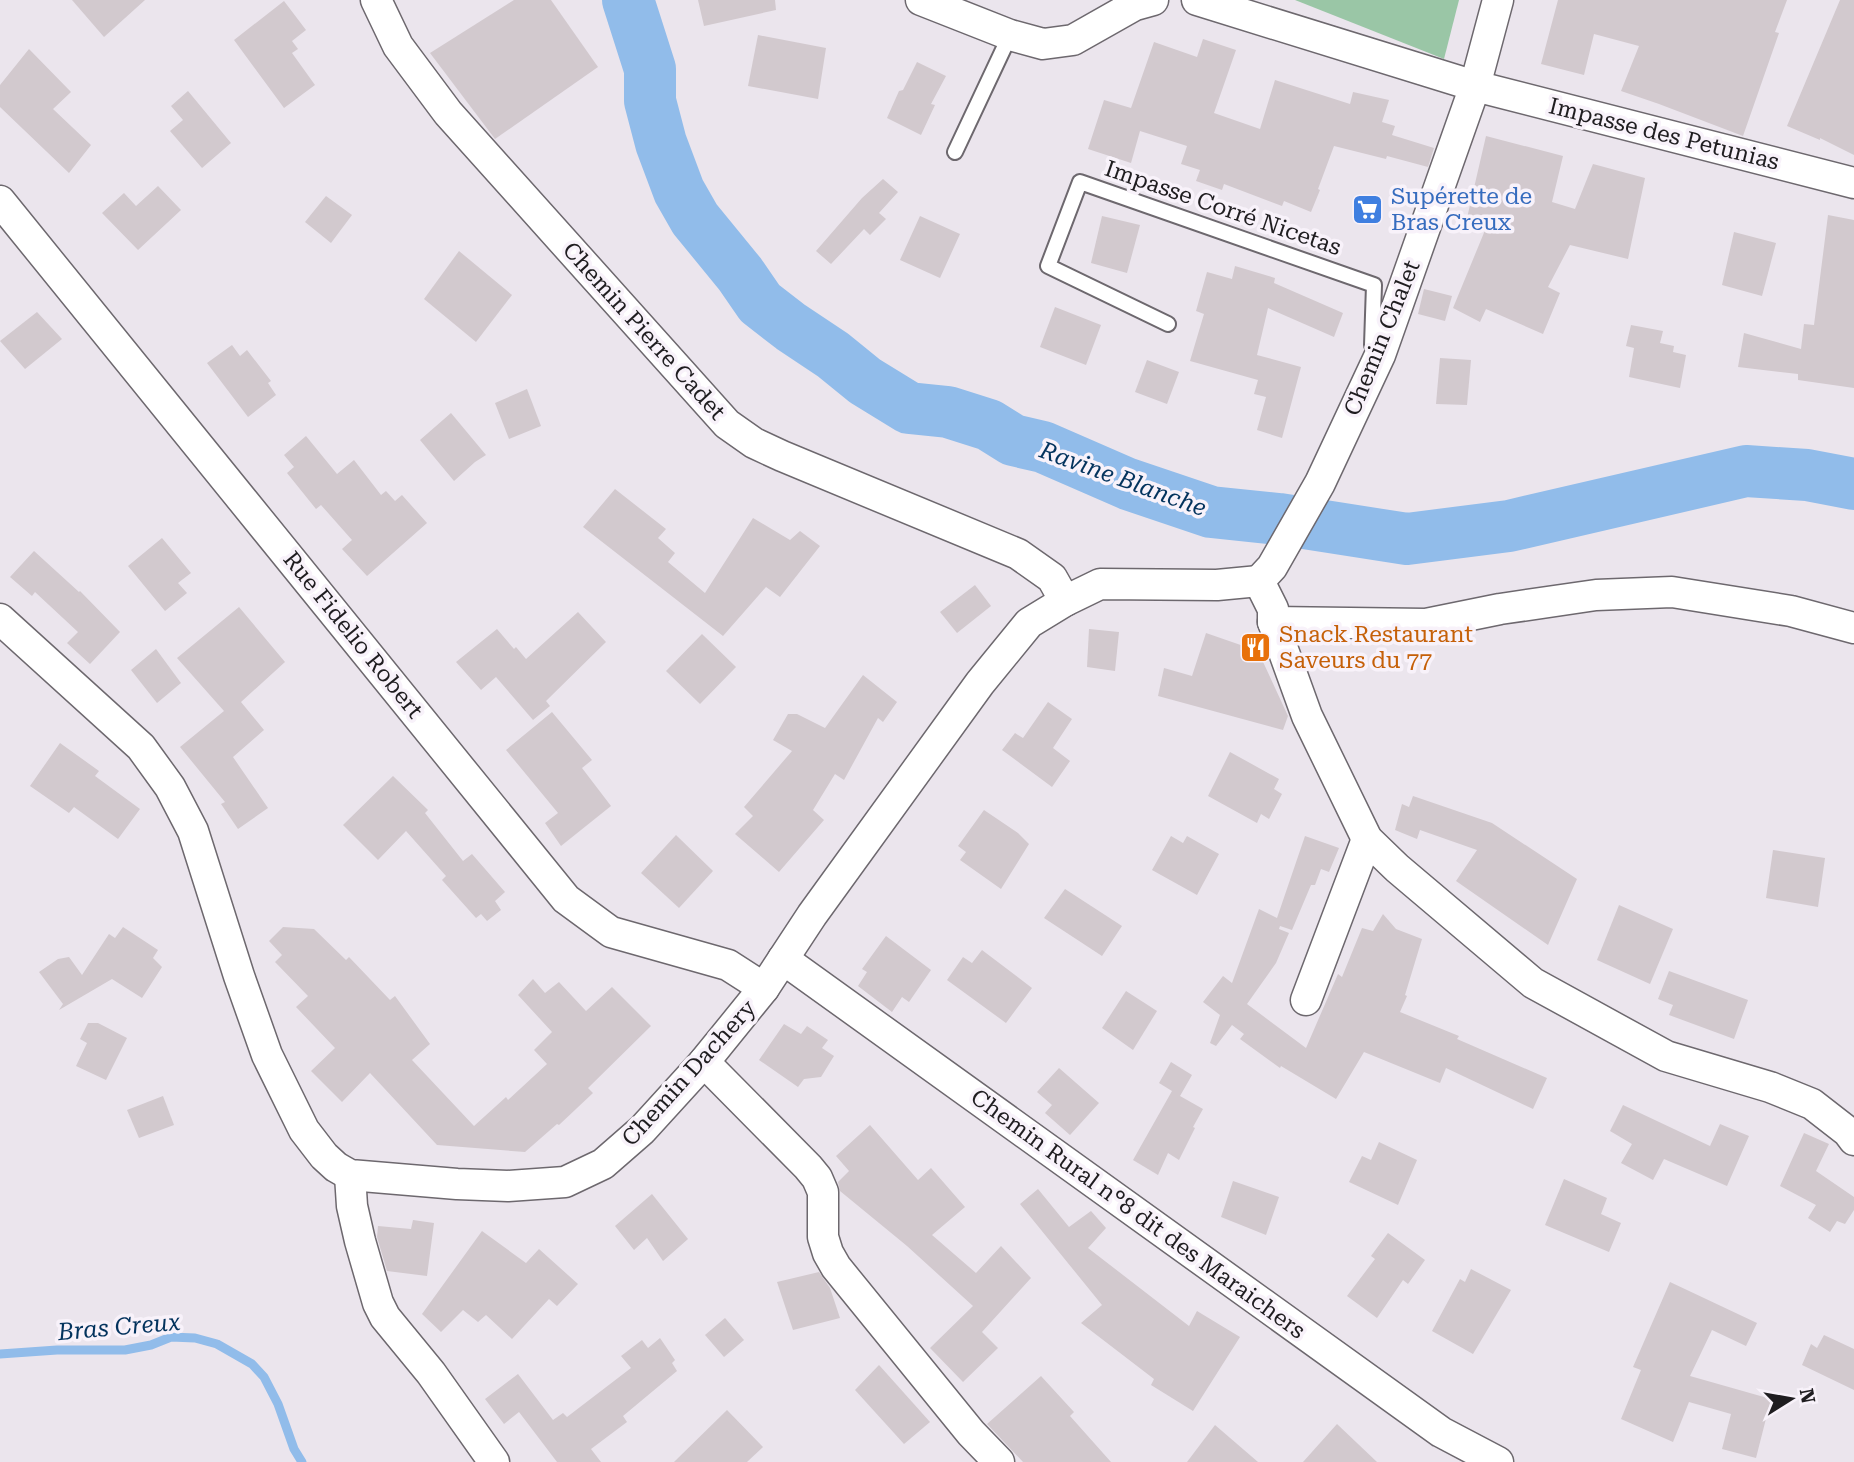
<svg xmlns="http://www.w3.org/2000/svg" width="1854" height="1462" viewBox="0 0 1854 1462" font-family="'Roboto Serif',serif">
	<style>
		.green { fill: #9ac6a6 }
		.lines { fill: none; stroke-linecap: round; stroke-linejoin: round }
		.stream { stroke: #91bcea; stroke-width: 9 }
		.river { stroke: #91bcea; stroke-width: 52 }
		.building { fill: #d2c9ce }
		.service-casing { stroke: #6d686e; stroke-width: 18 }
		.minor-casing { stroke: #6d686e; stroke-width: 33 }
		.service { stroke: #fff; stroke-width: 14 }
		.minor { stroke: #fff; stroke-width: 30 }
		.labels { text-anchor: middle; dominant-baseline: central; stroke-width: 7; stroke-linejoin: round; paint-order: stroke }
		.street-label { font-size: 23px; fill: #1f1d20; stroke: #f8f2fa }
		.shop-label { font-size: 23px; fill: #366cbe; stroke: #f8f2fa; text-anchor: start }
		.food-label { font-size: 23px; fill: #c56008; stroke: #f8f2fa; text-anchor: start }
		.water-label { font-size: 24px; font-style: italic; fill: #03335d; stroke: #f8f2fa }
	</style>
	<rect width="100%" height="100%" fill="#ebe5ed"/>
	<!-- green -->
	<polygon class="green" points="1295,0 1459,0 1444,59"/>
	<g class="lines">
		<!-- stream -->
		<polyline class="stream" points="0,1354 57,1350 125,1350 151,1345 171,1337 195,1338 217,1344 252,1364 264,1377 278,1404 294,1449 302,1462"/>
		<!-- river -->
		<polyline class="river" points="628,0 650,69 650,101 661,143 679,191 695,219 740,274 760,303 791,327 833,355 865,381 909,408 948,412 989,425 1013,440 1043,447 1128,484 1211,512 1279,519 1407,539 1509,526 1746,471 1807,475 1854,484"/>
	</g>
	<!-- building -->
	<g class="building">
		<polygon points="72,0 145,0 104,37"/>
		<polygon points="514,0 551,0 598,67 495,139 430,53"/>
		<polygon points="698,0 775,0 776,10 704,26"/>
		<polygon points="1558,0 1787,0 1775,32 1779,33 1743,136 1659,104 1621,91 1639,46 1594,34 1584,75 1541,64"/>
		<polygon points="1840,0 1854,0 1854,155 1820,138 1820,140 1787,126"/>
		<polygon points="284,1 306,30 292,41 298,49 292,53 315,85 284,108 234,40"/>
		<polygon points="758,35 826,48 818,99 748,86"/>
		<polygon points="1203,39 1236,50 1214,113 1260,129 1275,80 1350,104 1353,92 1389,100 1382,122 1395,126 1392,135 1434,148 1428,167 1387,156 1386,159 1334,146 1318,189 1320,190 1311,212 1284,201 1282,206 1224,184 1222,190 1196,181 1200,170 1181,164 1187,146 1140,131 1131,163 1088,149 1104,100 1131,108 1154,42 1197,57"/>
		<polygon points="29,49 71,92 53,109 91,145 69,173 0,107 0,85"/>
		<polygon points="917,62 946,76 931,104 935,105 921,135 887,118 899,91 903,90"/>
		<polygon points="188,91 231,143 202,168 170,131 183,120 171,106"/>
		<polygon points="1486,136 1563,156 1552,202 1575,209 1593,164 1645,178 1628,259 1570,245 1548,287 1560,293 1543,334 1486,309 1480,322 1453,308 1488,223 1467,218"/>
		<polygon points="883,179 898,192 879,213 886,219 870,235 864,229 831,264 816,251 862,198"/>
		<polygon points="158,186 181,210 138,250 102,213 124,193 136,206"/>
		<polygon points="326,196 352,215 331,243 305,222"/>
		<polygon points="1828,215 1854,220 1854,388 1798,380 1798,374 1738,367 1744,333 1801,349 1804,324 1814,325"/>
		<polygon points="920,216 960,234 940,278 900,260"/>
		<polygon points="1102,216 1140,225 1127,273 1091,263"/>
		<polygon points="1734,232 1776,243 1762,296 1722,285"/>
		<polygon points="459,251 512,295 476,342 424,299"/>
		<polygon points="1235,266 1275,278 1274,283 1343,313 1334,337 1268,308 1257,355 1301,367 1282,438 1257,430 1266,397 1254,394 1258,380 1190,361 1204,314 1196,311 1207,272 1232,279"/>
		<polygon points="1424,289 1452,296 1445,321 1418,314"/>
		<polygon points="1055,307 1101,325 1086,365 1040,347"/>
		<polygon points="37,312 62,339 25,369 0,341"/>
		<polygon points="1631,325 1663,331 1660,343 1674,346 1673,352 1686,355 1680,388 1629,377 1634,348 1626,346"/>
		<polygon points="232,345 240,356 247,350 271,381 268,383 276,395 248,417 207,363"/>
		<polygon points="1440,358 1471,360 1467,405 1436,404"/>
		<polygon points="1147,360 1179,372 1167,404 1135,392"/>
		<polygon points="527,389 541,426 509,439 495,403"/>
		<polygon points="451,413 486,455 475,462 454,481 420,440"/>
		<polygon points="306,436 337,474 354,460 381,495 386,491 395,501 402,495 427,523 367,576 342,549 352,540 321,505 316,509 287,473 294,467 284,455"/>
		<polygon points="615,489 666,529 658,538 675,553 668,562 705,593 753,518 790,540 800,531 820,546 780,597 766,587 723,636 583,527"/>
		<polygon points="162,538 191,573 178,583 187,593 165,611 128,566"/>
		<polygon points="34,551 79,592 80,591 120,632 90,664 67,643 78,632 35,592 32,596 10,577"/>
		<polygon points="975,585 991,606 957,633 940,612"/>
		<polygon points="239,607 285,662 241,702 264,730 233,757 268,808 238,829 221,804 225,802 180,747 224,711 177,658"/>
		<polygon points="578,612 606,642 546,701 550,706 533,720 496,677 481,690 456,662 497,629 514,649 516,647 526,659"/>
		<polygon points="1089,629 1119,632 1115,671 1087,667"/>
		<polygon points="1206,633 1258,651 1288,716 1283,730 1158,696 1164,668 1192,676"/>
		<polygon points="702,634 736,667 700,704 666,671"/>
		<polygon points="156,649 181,683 157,703 131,670"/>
		<polygon points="863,675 897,702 883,722 878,718 844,780 835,774 813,810 824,820 779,872 735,834 753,816 744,807 792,751 773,740 788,714 797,714 825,728"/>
		<polygon points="1048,702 1072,719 1053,748 1070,761 1052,787 1002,750 1015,733 1023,738"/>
		<polygon points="552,712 592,760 582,768 611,806 561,846 545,823 558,813 506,750"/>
		<polygon points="60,743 99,771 95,776 140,809 118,839 74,807 69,813 30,786"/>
		<polygon points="1230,752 1279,779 1274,789 1282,794 1269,819 1261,814 1257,823 1208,796"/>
		<polygon points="393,776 428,810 425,813 463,861 472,854 505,892 495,901 501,910 487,921 481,914 476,918 442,880 446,876 406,831 378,860 343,825"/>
		<polygon points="1413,796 1492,823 1577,879 1548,945 1456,881 1477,850 1420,830 1417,839 1395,830 1402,804 1409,807"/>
		<polygon points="984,810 1018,833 1029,844 1001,889 960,860 966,852 958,846"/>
		<polygon points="676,835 713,871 679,908 641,873"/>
		<polygon points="1171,836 1183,843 1187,836 1219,854 1197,895 1152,870"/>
		<polygon points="1305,836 1339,848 1329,872 1321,869 1315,885 1311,885 1292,930 1280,926 1279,929 1289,933 1276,963 1247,1004 1306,1048 1338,974 1342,977 1362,928 1373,931 1383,914 1396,929 1422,939 1405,995 1407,996 1400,1012 1459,1036 1457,1039 1547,1078 1533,1109 1446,1068 1440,1083 1364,1052 1336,1099 1281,1066 1280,1068 1240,1039 1244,1034 1232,1025 1216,1046 1210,1043 1220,1015 1203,1002 1223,976 1232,983 1259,909 1277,918"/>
		<polygon points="1773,850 1825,858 1818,907 1766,898"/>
		<polygon points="1065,889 1122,926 1102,956 1044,918"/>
		<polygon points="1619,905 1673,929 1650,984 1597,960"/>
		<polygon points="123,927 158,950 153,958 162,967 142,998 112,979 59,1010 63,1004 39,972 58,959 69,957 82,975 109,934 115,938"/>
		<polygon points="283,927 314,929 346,960 349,957 390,1000 395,996 430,1044 412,1060 474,1126 506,1097 508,1100 547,1064 534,1050 552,1032 518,995 533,979 545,993 559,982 586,1011 612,987 651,1026 588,1088 593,1093 559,1125 557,1124 525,1152 437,1145 370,1073 342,1102 311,1071 335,1048 296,1007 308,996 275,962 282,955 269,941"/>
		<polygon points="886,936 931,970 909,1002 902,997 892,1012 858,986 867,972 862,969"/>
		<polygon points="982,950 1032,988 1006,1023 947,980 963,957 972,963"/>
		<polygon points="1669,971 1748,1000 1734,1039 1669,1015 1673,1005 1658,999"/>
		<polygon points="1126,991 1157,1011 1133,1050 1102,1028"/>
		<polygon points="88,1023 98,1023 127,1038 106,1080 76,1066 87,1043 80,1039"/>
		<polygon points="784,1024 801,1034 807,1026 828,1040 822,1048 834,1056 821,1077 804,1079 798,1087 759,1060"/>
		<polygon points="1171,1062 1192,1075 1180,1096 1203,1109 1193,1127 1195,1128 1179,1160 1168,1153 1158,1175 1133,1160 1172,1091 1159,1083"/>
		<polygon points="1059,1068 1099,1103 1070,1135 1045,1113 1052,1105 1037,1092"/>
		<polygon points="163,1096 174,1125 139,1138 127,1110"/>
		<polygon points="1623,1105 1710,1146 1720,1124 1749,1136 1727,1186 1664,1159 1653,1180 1621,1163 1632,1144 1610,1131"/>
		<polygon points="870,1125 918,1180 931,1168 965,1207 932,1235 976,1273 1001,1246 1031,1278 982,1332 998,1348 963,1382 930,1348 973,1306 907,1246 840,1191 838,1182 849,1171 836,1156"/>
		<polygon points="1804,1133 1829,1144 1816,1171 1854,1197 1854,1210 1845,1224 1837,1221 1830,1232 1808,1218 1816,1205 1780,1186"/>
		<polygon points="1379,1142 1417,1160 1398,1205 1349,1182 1362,1156 1371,1160"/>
		<polygon points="1564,1179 1607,1198 1601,1214 1621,1223 1609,1252 1545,1225"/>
		<polygon points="1233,1181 1279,1197 1266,1235 1221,1217"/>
		<polygon points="1038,1189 1069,1227 1091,1211 1106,1228 1088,1248 1189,1326 1197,1311 1240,1337 1193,1411 1151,1385 1154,1379 1081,1323 1102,1305 1020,1204"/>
		<polygon points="652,1194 688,1239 663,1261 647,1238 634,1250 615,1226"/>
		<polygon points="413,1220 434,1223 427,1276 387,1271 377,1237 378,1226 411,1229"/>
		<polygon points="482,1231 526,1263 539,1249 578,1284 557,1306 549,1299 512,1339 486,1315 478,1322 463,1310 441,1332 422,1314"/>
		<polygon points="1388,1233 1425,1260 1408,1284 1403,1280 1377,1318 1347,1296 1375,1259 1371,1256"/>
		<polygon points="1471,1269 1511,1290 1473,1354 1432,1331 1460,1279 1465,1282"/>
		<polygon points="819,1272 830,1288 840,1318 793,1330 777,1282"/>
		<polygon points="1670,1282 1757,1323 1746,1346 1712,1330 1690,1376 1771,1399 1756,1458 1722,1449 1731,1414 1689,1402 1673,1442 1621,1419 1641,1370 1633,1367"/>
		<polygon points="725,1318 744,1340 724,1357 705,1335"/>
		<polygon points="1824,1335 1854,1349 1854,1390 1802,1365 1811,1344 1817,1348"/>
		<polygon points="660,1338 675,1360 672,1363 677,1371 623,1416 627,1422 591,1449 601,1462 557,1462 519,1412 504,1424 485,1399 518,1374 553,1420 563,1413 567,1417 631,1368 621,1356 642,1340 648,1348"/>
		<polygon points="879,1365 930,1422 904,1444 855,1390"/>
		<polygon points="1041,1376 1074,1412 1070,1416 1111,1462 1023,1462 987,1424"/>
		<polygon points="727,1410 763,1447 747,1462 674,1462"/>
		<polygon points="1337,1424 1377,1462 1303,1462"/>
		<polygon points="1215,1425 1258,1462 1187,1462"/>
	</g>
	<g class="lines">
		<defs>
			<g id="service">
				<polyline points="955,152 1010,35"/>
				<polyline points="1168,324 1048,266 1080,182 1374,285 1372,345 1375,349"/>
			</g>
			<g id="minor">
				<polyline points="376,0 398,46 448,113 727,424 754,443 782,456 1018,554 1052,578 1065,601"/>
				<polyline points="921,0 1010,35 1043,44 1073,40 1135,5 1153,0"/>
				<polyline points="1197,0 1475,86 1854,183"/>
				<polyline points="0,201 566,899 611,932 728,965 764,988"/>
				<polyline points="1259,581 1273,609 1273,622 1307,716 1367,839 1397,868 1533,983 1666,1056 1770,1087 1812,1104 1848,1132 1854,1140"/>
				<polyline points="1259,581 1272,567 1320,483 1380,355 1475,86 1498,0"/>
				<polyline points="0,619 141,747 170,787 193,831 239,976 267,1055 304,1130 324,1156 336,1167 350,1175 457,1184 508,1186 565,1182 603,1164 642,1130 704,1062 764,988 812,915 980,683 1029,623 1065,601 1100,584 1217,585 1259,581"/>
				<polyline points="1273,622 1426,624 1500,609 1596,595 1672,592 1791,611 1854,628"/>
				<polyline points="783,959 1441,1432 1498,1462"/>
				<polyline points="1306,1000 1367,839"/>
				<polyline points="704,1062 808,1167 817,1178 823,1192 823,1237 828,1253 836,1267 971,1433 999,1462"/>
				<polyline points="350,1175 352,1206 360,1241 378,1303 385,1317 431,1373 494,1462"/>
			</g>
		</defs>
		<!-- service casing -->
		<use href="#service" class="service-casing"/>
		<!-- minor casing -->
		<use href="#minor" class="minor-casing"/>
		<!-- service -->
		<use href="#service" class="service"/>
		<!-- minor -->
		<use href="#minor" class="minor"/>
	</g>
	<!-- icons -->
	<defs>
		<symbol id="supermarket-square" viewBox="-11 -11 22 22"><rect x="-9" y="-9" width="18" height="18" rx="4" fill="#3f7fe0" stroke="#f8f2fa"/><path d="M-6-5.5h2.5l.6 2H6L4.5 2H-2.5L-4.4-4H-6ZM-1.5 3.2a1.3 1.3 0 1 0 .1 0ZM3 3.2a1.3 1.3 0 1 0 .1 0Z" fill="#fff"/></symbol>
		<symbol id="restaurant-square" viewBox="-11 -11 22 22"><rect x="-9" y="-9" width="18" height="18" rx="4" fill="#e8710a" stroke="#f8f2fa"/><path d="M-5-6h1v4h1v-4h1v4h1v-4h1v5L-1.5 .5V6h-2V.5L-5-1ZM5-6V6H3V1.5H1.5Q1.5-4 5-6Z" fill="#fff"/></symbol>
	</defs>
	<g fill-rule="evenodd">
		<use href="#supermarket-square" x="1350" y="192" width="35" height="35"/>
		<use href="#restaurant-square" x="1238" y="630" width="35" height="35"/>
	</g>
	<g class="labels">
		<!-- street labels -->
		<g class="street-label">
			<text transform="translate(1664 134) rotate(14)">Impasse des Petunias</text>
			<text transform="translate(1223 208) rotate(19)">Impasse Corré Nicetas</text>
			<text transform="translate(644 331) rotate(48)">Chemin Pierre Cadet</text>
			<text transform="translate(1382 338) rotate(-68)">Chemin Chalet</text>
			<text transform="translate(353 635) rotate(51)">Rue Fidelio Robert</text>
			<text transform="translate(689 1073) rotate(-48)">Chemin Dachery</text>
			<text transform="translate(1138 1214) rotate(36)">Chemin Rural n°8 dit des Maraichers</text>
		</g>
		<!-- shop labels -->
		<g class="shop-label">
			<text x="1391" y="196">Supérette de<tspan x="1391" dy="26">Bras Creux</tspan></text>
		</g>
		<!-- food labels -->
		<g class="food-label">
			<text x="1279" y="634">Snack Restaurant<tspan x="1279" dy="26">Saveurs du 77</tspan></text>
		</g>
		<!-- water labels -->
		<g class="water-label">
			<text transform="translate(1123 479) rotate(20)">Ravine Blanche</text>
			<text transform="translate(119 1327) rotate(-5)">Bras Creux</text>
		</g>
	</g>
	<!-- north arrow -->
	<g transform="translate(1791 1399) rotate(79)" stroke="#f8f2fa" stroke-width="5" paint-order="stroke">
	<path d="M0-5L12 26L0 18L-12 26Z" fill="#1f1d20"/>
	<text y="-10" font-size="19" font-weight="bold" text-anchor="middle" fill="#1f1d20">N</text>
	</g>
</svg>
